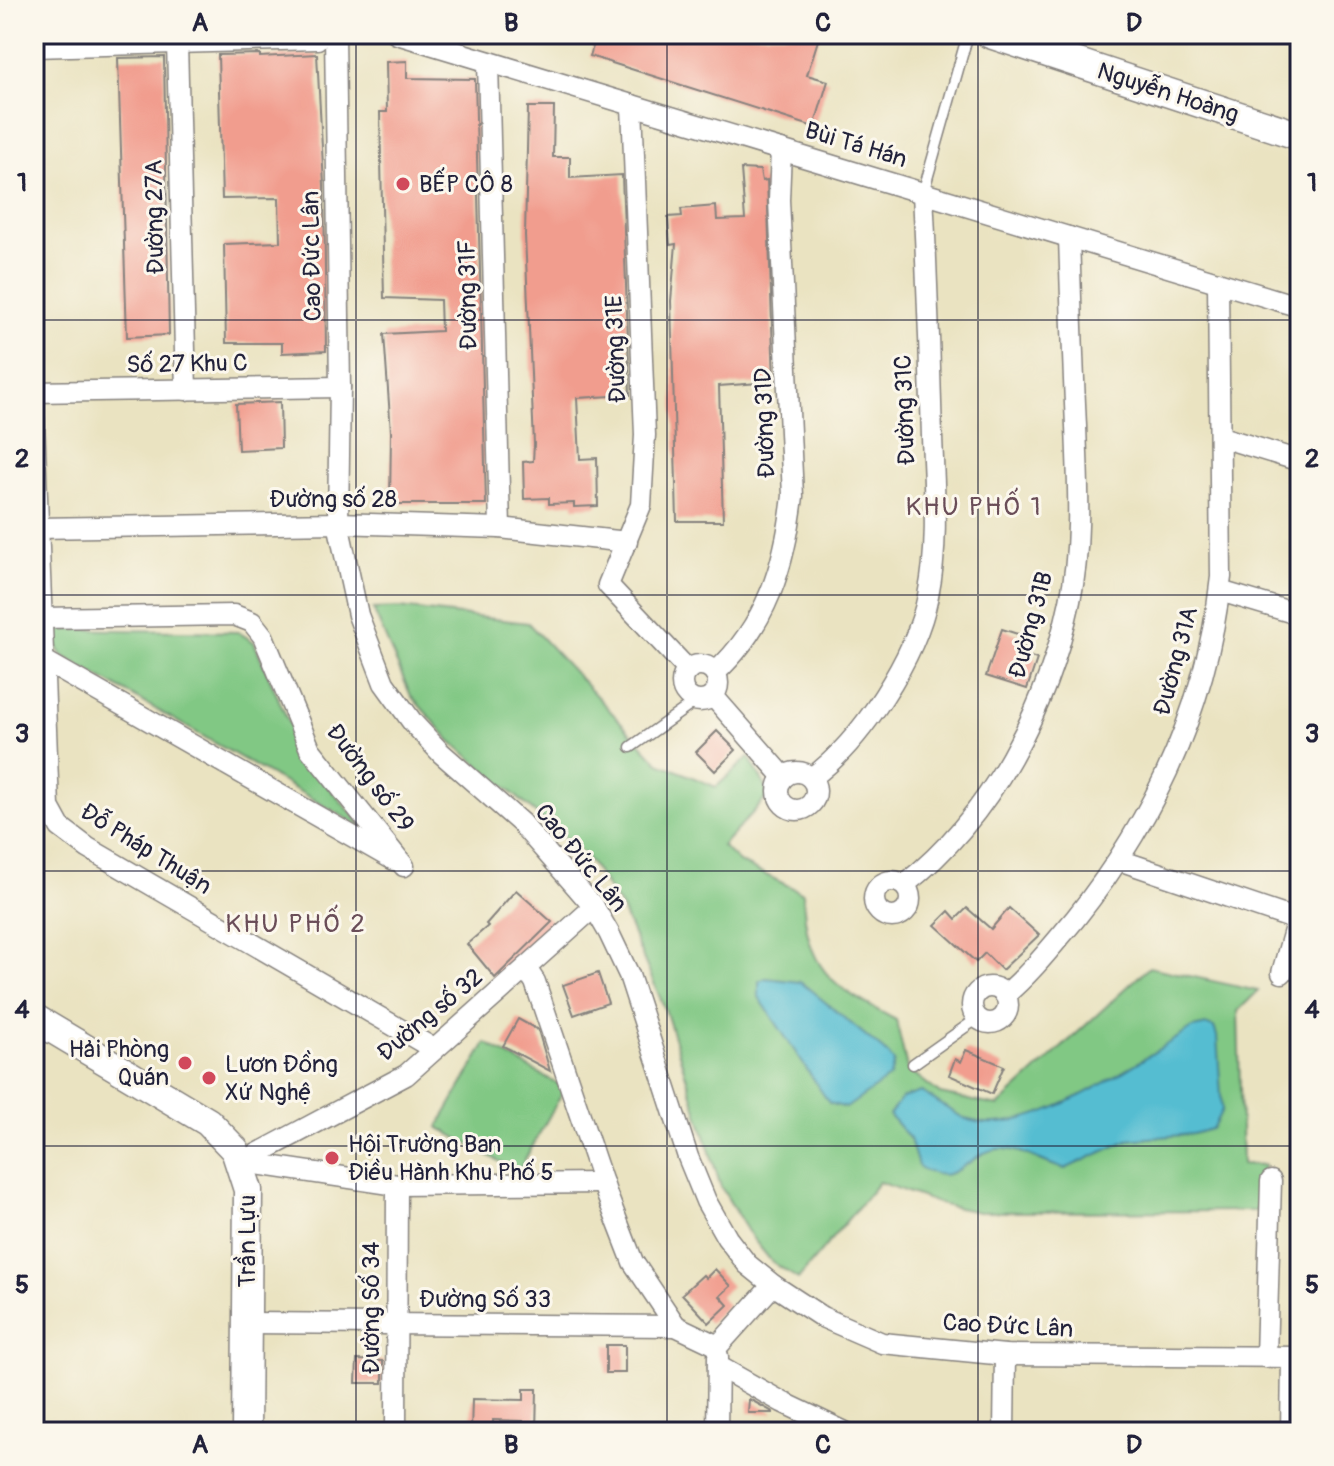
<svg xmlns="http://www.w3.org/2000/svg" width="1334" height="1466" viewBox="0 0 1334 1466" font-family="Pangolin,sans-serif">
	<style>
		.green { fill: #81c884; stroke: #527560; stroke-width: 2 }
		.water { fill: #54bdd1; stroke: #3b7086; stroke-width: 2 }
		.building { fill: #f19d8e }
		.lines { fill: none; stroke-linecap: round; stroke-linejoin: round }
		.lane-casing { stroke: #86827e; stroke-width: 13 }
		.street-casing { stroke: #86827e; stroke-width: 23 }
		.secondary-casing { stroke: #86827e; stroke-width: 31 }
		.lane { stroke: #fff; stroke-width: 10 }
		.street { stroke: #fff; stroke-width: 20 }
		.secondary { stroke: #fff; stroke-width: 28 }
		.grid { fill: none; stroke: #22223b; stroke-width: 2; stroke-opacity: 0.55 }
		.poi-dot { fill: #d1495b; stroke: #fbf7ec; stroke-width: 3 }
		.labels { text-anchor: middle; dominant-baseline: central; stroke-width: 6; stroke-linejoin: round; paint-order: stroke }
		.street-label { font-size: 24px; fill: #22223b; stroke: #fbf7ec }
		.poi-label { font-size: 24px; fill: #22223b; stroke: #fbf7ec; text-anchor: start }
		.neighbourhood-label { font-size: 26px; letter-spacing: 2px; fill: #6a4d58; stroke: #fbf7ec }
		.neatline { fill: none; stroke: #22223b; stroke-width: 3 }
		.grid-label { font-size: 26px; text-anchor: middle; font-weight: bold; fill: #22223b }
	</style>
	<rect width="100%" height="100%" fill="#fbf7ec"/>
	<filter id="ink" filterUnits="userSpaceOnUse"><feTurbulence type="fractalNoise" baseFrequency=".0125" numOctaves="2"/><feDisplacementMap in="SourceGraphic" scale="16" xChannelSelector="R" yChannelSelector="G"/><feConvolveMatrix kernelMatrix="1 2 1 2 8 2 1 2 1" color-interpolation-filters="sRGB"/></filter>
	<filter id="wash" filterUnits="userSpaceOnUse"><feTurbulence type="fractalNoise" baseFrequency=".006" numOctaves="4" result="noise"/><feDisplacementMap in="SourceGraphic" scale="32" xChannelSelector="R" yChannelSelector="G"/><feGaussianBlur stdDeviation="1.8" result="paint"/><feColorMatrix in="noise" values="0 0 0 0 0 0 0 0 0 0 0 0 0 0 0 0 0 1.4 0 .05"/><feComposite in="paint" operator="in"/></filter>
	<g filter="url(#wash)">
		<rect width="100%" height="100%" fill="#eae3c1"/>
		<!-- green -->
		<g class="green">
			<path d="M400 608 528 623 659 763 716 787 749 757 770 794 722 846 739 862 803 893C806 971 830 985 896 1020L907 1068 940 1094 998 1106 1149 967 1258 991 1238 1011 1242 1164 1264 1165 1258 1211 979 1212 943 1205 879 1182 798 1279 771 1261 750 1235 721 1187 665 1009 622 909 585 855 451 741 411 696 373 609Z"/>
			<polygon points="59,629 238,632 254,642 305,760 365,829 63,656 53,640"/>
			<polygon points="486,1043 565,1088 518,1172 438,1127"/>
		</g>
		<!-- water -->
		<g class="water">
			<polygon points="766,978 800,982 808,988 888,1054 894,1062 890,1077 846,1108 829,1103 759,997 759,981"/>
			<path d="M1207 1025 1214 1027 1217 1036 1222 1110 1212 1129 1193 1134 1128 1140 1065 1169C1043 1164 1021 1147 998 1149 967 1152 956 1192 918 1166L910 1139 889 1115 902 1098 921 1092C937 1100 952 1114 969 1120 1033 1140 1138 1060 1193 1028Z"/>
		</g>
		<g id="blocks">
			<!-- building -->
			<g class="building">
				<polygon points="597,34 820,34 807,75 828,81 814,127 590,56"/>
				<polygon points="260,54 260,57 317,54 324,185 326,351 282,353 282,343 226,343 224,244 280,242 279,198 222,199 218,55"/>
				<polygon points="164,57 169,335 127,337 118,58"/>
				<polygon points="407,61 407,78 475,79 486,504 390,504 391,432 384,334 441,331 440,300 384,298 380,112 387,112 386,62"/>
				<polygon points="528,107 554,107 553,157 570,157 570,178 622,175 630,395 577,398 580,459 597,458 598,506 574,507 574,503 549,504 549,498 524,499 523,462 533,461 534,444 525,235"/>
				<polygon points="741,169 760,170 762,181 767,180 774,382 719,386 723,521 677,521 671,301 676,244 670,245 668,217 682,216 681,209 716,206 717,220 745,219"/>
				<polygon points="280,402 281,448 238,450 236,404"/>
				<polygon points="1002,629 1027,637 1021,654 1037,659 1027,689 986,676"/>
				<polygon points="717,731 736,750 715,771 696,752"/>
				<polygon points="516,890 552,922 495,978 467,944 488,926 486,924"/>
				<polygon points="967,908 991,929 1009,908 1039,935 1002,970 985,953 976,962 935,925 949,911 956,919"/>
				<polygon points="598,973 608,1003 574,1015 563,985"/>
				<polygon points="518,1019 538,1030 550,1071 503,1046"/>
				<polygon points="966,1050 1004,1066 992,1094 949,1075 955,1059 961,1062"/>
				<polygon points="715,1269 731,1286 720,1296 728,1305 709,1323 682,1294 703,1275 706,1278"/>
				<rect x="606" y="1345" width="19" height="28"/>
				<polygon points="357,1360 383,1361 383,1383 356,1383"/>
				<polygon points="524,1389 537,1389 536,1432 522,1432 523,1421 493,1420 493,1432 471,1432 472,1399 524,1400"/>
				<polygon points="749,1399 773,1412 773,1413 748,1413"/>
			</g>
		</g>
	</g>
	<g filter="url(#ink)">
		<use href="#blocks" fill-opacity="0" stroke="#86827e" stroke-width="2"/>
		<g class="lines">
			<defs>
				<g id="lane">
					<polyline points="923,193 968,34"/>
					<polyline points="631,747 696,701"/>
					<polyline points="913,1064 978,1018"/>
				</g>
				<g id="street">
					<polyline points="335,34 340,387 338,523 358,615 384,683 413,723 441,753 521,823 594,907 609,933 629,975 688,1157 706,1201 727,1238 747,1264 773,1285 822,1317 882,1343 1005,1355 1300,1357"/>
					<polyline points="397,34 1300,307"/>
					<polyline points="177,43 186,390"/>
					<polyline points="34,47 317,39 320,34"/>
					<polyline points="488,62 500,528"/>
					<polyline points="632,105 645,435 641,505 608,585 688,670"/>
					<polyline points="34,392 340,387"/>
					<polyline points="34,419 49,807 60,827 88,848 434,1049"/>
					<polyline points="1221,437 1300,461"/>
					<polyline points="38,528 338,523 500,528 627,542"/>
					<polyline points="1220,591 1300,615"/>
					<polyline points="41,618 234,615 252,622 263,636 310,749 404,866"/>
					<polyline points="43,660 394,860"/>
					<circle cx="700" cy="683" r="18"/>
					<path d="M715 673C767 625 785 565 793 496L779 200 781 150"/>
					<polyline points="713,696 784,777"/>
					<circle cx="797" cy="791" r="19"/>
					<path d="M811 778C861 742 916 657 928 596 939 544 934 490 932 437 930 356 927 274 923 193"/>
					<polyline points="1119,860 1297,920"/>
					<circle cx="892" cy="899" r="18"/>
					<path d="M904 885C992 816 1047 709 1070 601 1082 544 1078 484 1076 426 1073 363 1071 300 1069 237"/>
					<polyline points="526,968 535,982 607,1195 633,1262 676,1326"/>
					<polyline points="1282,973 1300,909"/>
					<circle cx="990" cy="1005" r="18"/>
					<path d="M1005 995C1032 972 1052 946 1075 919 1155 819 1207 705 1221 577L1218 282"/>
					<polyline points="242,1162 406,1075 594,907"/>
					<polyline points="242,1162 397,1185 603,1183"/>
					<polyline points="247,1323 676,1326 718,1346 773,1285"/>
					<polyline points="1266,1357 1271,1181"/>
					<polyline points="718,1366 782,1402 845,1432"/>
					<polyline points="396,1432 397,1185"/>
					<polyline points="717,1432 718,1356"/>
					<polyline points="1004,1432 1005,1355"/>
					<polyline points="1291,1432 1292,1357"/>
				</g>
				<g id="secondary">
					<polyline points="990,34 1300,136"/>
					<polyline points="34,1018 208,1122 235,1150 248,1190 246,1432"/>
				</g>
			</defs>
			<!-- lane casing -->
			<use href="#lane" class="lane-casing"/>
			<!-- street casing -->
			<use href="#street" class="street-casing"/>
			<!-- secondary casing -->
			<use href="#secondary" class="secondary-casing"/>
			<!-- lane -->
			<use href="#lane" class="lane"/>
			<!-- street -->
			<use href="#street" class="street"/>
			<!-- secondary -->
			<use href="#secondary" class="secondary"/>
		</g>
	</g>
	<!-- grid -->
	<path class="grid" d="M356 34V1432M667 34V1432M978 34V1432M34 320H1300M34 595H1300M34 871H1300M34 1146H1300"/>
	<!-- markers -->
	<g class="poi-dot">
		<circle cx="403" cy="184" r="8"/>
		<circle cx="185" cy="1063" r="8"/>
		<circle cx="209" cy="1078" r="8"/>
		<circle cx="332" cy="1158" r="8"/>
	</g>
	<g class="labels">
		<!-- street labels -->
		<g class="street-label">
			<text transform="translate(1168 93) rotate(18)">Nguyễn Hoàng</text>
			<text transform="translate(856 145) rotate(17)">Bùi Tá Hán</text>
			<text transform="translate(155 217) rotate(-91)">Đường 27A</text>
			<text transform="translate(312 256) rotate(-91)">Cao Đức Lân</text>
			<text transform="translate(468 295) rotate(-91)">Đường 31F</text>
			<text transform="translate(616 349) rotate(-92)">Đường 31E</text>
			<text transform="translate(187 364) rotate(-1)">Số 27 Khu C</text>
			<text transform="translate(905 410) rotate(-92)">Đường 31C</text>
			<text transform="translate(765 423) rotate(-92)">Đường 31D</text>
			<text x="333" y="499">Đường số 28</text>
			<text transform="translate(1031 625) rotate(-75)">Đường 31B</text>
			<text transform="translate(1176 661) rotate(-75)">Đường 31A</text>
			<text transform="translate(370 778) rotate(53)">Đường số 29</text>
			<text transform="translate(146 849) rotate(32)">Đỗ Pháp Thuận</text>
			<text transform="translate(581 858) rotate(51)">Cao Đức Lân</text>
			<text transform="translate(430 1015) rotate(-40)">Đường số 32</text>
			<text transform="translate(247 1241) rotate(-90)">Trần Lựu</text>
			<text x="485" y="1299">Đường Số 33</text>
			<text transform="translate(371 1308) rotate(-90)">Đường Số 34</text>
			<text transform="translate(1008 1326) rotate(3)">Cao Đức Lân</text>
		</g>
		<!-- poi labels -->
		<g class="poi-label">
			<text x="419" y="184">BẾP CÔ 8</text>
			<text x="169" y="1049" text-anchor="end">Hải Phòng<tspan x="169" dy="28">Quán</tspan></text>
			<text x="225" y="1064">Lươn Đồng<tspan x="225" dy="28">Xứ Nghệ</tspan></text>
			<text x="348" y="1144">Hội Trường Ban<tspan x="348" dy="28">Điều Hành Khu Phố 5</tspan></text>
		</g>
		<!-- neighbourhood labels -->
		<g class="neighbourhood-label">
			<text x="974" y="507">KHU PHỐ 1</text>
			<text x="296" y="924">KHU PHỐ 2</text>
		</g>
	</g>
	<!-- margin -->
	<rect width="1334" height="1466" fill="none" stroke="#fbf7ec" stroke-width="88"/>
	<rect x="44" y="44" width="1246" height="1378" class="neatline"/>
	<g class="grid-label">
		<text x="200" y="31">A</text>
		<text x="511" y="31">B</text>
		<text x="823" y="31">C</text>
		<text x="1134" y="31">D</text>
		<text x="22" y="191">1</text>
		<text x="1312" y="191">1</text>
		<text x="22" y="467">2</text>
		<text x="1312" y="467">2</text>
		<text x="22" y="742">3</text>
		<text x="1312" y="742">3</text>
		<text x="22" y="1018">4</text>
		<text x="1312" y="1018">4</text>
		<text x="22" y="1293">5</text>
		<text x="1312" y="1293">5</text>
		<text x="200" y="1453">A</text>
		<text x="511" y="1453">B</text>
		<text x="823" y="1453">C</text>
		<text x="1134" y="1453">D</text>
	</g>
</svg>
